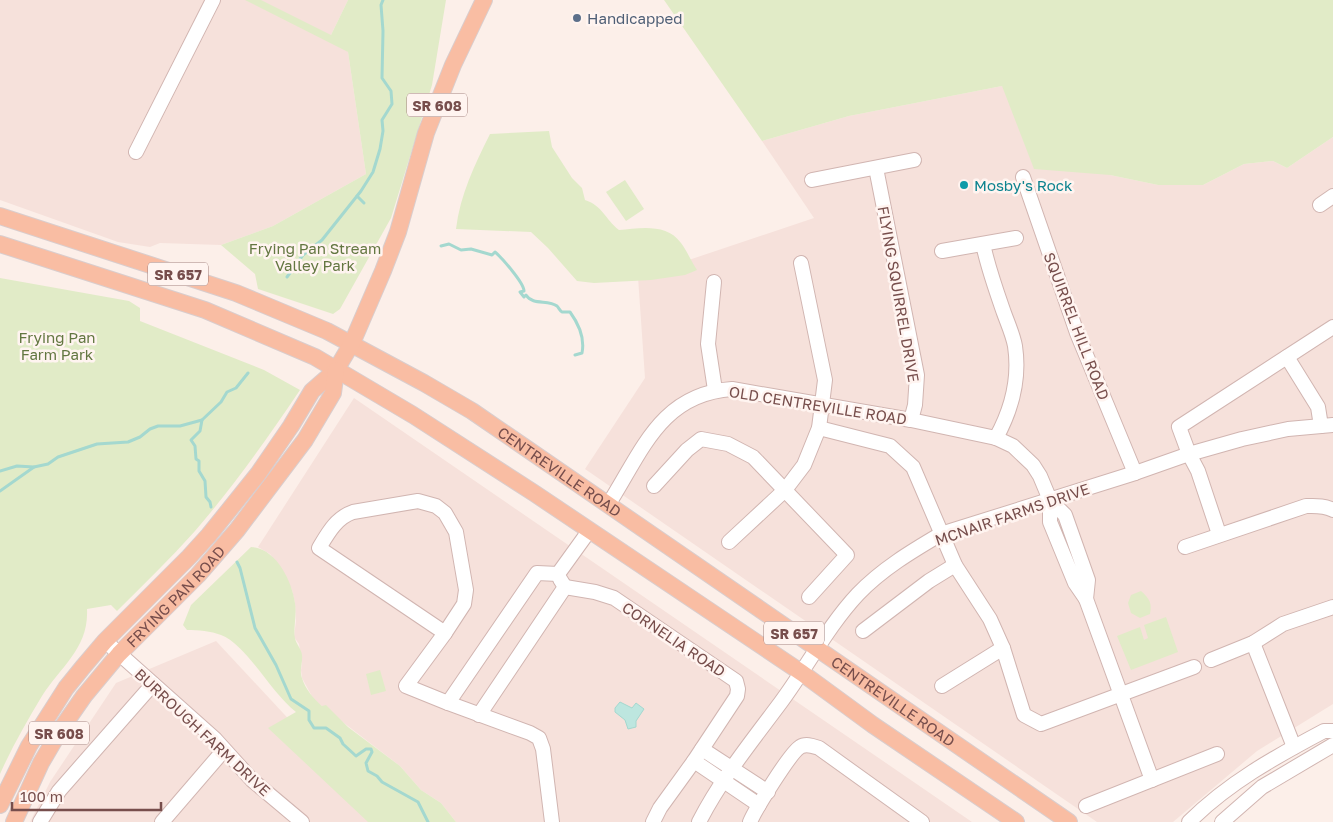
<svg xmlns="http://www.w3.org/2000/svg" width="1333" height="822" viewBox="0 0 1333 822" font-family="'Golos Text',sans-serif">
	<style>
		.residential { fill: #f6e1db }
		.green { fill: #e1ebc7 }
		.water { fill: #bde6df; stroke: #a4d8cf }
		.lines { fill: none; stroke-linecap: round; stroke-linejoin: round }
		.stream { stroke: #a4d8cf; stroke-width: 3 }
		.minor-casing { stroke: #d1b5b1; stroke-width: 16 }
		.major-casing { stroke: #d9cdcd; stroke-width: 18 }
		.minor { stroke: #fff; stroke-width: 14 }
		.major { stroke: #f9bda3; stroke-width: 16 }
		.service-dot { fill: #5c6f8a; stroke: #fff4f0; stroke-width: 2 }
		.culture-dot { fill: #0f9aa8; stroke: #fff4f0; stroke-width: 2 }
		.labels { text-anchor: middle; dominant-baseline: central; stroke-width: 5; stroke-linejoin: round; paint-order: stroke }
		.shield { fill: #fff4f0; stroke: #a0807d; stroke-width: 1 }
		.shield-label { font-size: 14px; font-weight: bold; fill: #774e4c }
		.service-label { font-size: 15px; fill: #4e5e75; stroke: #fff4f0; text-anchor: start }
		.culture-label { font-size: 15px; fill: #0d838f; stroke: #fff4f0; text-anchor: start }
		.park-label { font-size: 15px; fill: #637741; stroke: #fff4f0 }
		.street-label { font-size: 15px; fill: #774e4c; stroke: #fff4f0 }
	</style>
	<rect width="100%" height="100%" fill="#fcefe9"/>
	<!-- residential -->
	<g class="residential">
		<polygon points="0,0 348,0 331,35 348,52 366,174 273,226 221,245 160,243 150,247 118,242 0,200"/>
		<polygon points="1002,86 1110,175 1158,185 1203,185 1244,164 1273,161 1287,168 1333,137 1333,704 1257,751 1173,822 1097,822 585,469 645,378 638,277 814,218 762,141 849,116"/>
		<polygon points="354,398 972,822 456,822 441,803 421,790 400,766 314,700 302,678 301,670 302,663 299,644 294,637 296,621 295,603 292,590 277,563 270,554 258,547"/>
		<polygon points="216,641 336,770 374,822 30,822 50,782 116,683"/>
	</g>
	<!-- green -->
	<g class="green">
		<polygon points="245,0 261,0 331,35 348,0 446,0 432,85 391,218 340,309 333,314 258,289 255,274 221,245 273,226 366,174 348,52"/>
		<polygon points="664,0 1333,0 1333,137 1287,168 1273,161 1244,164 1203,185 1158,185 1110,175 1034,169 1002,86 849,116 762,141"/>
		<path d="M549 131 552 147 572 178 582 188 585 200C603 206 605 219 619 230 640 228 667 223 681 243 687 251 691 261 697 270L685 275 651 280 594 283 577 281 548 248 531 232 456 229C460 195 475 164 490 134Z"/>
		<polygon points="625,180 644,209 626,221 606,192"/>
		<path d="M0 278 129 301 140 308V321L264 370 300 390C267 439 233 487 195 531 170 559 143 585 117 611L111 605 87 609C89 648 61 666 42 696 27 721 12 747 0 774Z"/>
		<path d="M251 547C276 548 292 581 295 603 297 613 293 631 295 638 296 644 301 648 302 655 303 663 299 670 302 678 305 689 314 699 322 706L326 705 348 727 400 766 421 790 441 803 456 822H368L268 728 296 712C271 693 247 645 221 635 211 631 198 630 187 630L183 625 191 605Z"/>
		<path d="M1141 591C1150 599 1152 603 1150 614L1140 618 1131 613 1128 603 1131 595Z"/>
		<polygon points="1166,617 1178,652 1131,670 1117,636 1140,627 1144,640 1148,638 1144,625"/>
		<polygon points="380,670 386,691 371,695 366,674"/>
	</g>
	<!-- water -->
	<polygon class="water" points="620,702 632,708 636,703 644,709 636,721 636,727 628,729 625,720 615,712 615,708"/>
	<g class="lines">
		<!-- stream -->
		<g class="stream">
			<polyline points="357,196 364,203"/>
			<path d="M441 246 449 244 461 250 471 249 492 255 495 252C502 258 524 283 524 291L520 292 524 297 526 295C533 306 548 299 557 306 559 308 560 311 562 312H570C578 323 585 338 582 353L575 355"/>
			<polyline points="287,277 303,255 322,240 361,191 373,172 380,149 383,131 382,120 392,104 391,91 382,78 383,31 381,5 383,0"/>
			<polyline points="202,420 200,431 191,440 195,446 196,459 199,461 199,471 205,481 206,497 210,502 211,507"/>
			<polyline points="0,471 17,466 34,467 48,464 58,457 97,444 128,442 140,437 150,429 158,426 180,426 202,420 221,402 227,392 236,388 248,373"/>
			<polyline points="0,491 34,467"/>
			<polyline points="237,562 240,568 255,628 276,665 291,699 309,711 309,720 314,728 326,728 340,738 343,744 356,756 366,749 371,749 372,752 366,763 368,771 377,776 382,782 418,802 428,822"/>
		</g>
		<defs>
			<g id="minor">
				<polyline points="136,152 213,0"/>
				<polyline points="876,168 917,375 915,405 911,420"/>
				<polyline points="1023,177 1077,333 1135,473"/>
				<polyline points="812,180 914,160"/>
				<polyline points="1320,205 1333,196"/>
				<path d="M983 244C988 268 996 290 1004 313 1008 324 1013 335 1015 346 1020 379 1012 409 996 438"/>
				<polyline points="942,251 1016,238"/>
				<polyline points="714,282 708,344 715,390"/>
				<polyline points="1287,357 1318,407 1321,426"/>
				<polyline points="819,428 890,446 913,467 955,565 990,619 1003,648 1024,715 1041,724 1194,667"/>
				<polyline points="654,486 687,450 701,439 728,444 753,457 847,555 809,597"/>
				<path d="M418 501 436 506 445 513 456 532 466 590 464 604 445 633 319 548C328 533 336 518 353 512Z"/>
				<path d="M608 505C642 452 660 394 732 389L911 420 996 438 1013 446 1033 465 1040 476 1050 500 1065 515 1088 580 1086 599 1075 583 1050 522V500"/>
				<polyline points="1219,534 1198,471 1189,454 1179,427 1333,327"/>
				<polyline points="729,542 785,490 804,465 819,428 825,380 801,263"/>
				<path d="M1185 547 1306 506C1315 506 1324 505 1333 510"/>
				<polyline points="558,574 589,531"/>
				<polyline points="565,587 595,592 614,598 736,681 738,689 737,696 694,761 660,808 653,822"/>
				<polyline points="1086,599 1152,780"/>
				<polyline points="863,631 929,581 955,565"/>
				<polyline points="445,633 406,686 448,703 530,733 539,738 543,749 552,822"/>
				<polyline points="105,641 215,739 252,780 302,822"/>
				<polyline points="1253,643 1294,747"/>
				<polyline points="1211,660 1253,643 1283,624 1333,607"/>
				<polyline points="942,686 1003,648"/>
				<polyline points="448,703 537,573 558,574"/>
				<polyline points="479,715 565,587 560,579"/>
				<polyline points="702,749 768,792"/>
				<polyline points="694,761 759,805"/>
				<polyline points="1086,806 1217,754"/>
				<polyline points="40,822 59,791 153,684"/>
				<polyline points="162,822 224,750"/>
				<path d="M699 822C721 779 752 741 781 702 807 667 828 626 858 594 882 569 912 551 941 534L1135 473 1189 454 1242 439 1288 429 1333 425"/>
				<path d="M750 822C755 810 790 753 800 747 806 743 813 746 819 748L922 822"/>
				<path d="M1189 822C1228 783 1275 757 1324 731H1333"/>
				<polyline points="1222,822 1262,787 1333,745"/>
			</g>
			<g id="major">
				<path id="s1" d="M0 216 236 293 327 331 424 383 472 411 520 444 1069 822"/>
				<polyline points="0,244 205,310 315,357 413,415 534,493 802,673 873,725 1016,822"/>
				<polyline points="0,805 29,746 66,688 83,667 105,641 189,557 209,535 258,474 291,426 312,391 336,370 352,343 383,271 398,232 426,133 453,65 484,0"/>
				<path id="s2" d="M14 822 41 763 61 729 84 696 119 654 198 575 237 530 305 440 333 393 336 370"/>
			</g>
		</defs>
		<!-- minor casing -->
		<use href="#minor" class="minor-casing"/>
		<!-- major casing -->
		<use href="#major" class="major-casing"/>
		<!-- minor -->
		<use href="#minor" class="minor"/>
		<!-- major -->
		<use href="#major" class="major"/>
	</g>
	<!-- markers -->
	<circle class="service-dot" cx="577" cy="18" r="5"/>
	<circle class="culture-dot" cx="964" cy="185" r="5"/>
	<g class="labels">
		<!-- shield labels -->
		<g class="shield">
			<rect x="407" y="93.5" width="60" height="23" rx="4"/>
			<rect x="148" y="262.5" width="60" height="23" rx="4"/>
			<rect x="764" y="621.5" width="60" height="23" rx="4"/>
			<rect x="29" y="721.5" width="60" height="23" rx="4"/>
		</g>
		<g class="shield-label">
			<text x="437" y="105">SR 608</text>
			<text x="178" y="274">SR 657</text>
			<text x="794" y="633">SR 657</text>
			<text x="59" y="733">SR 608</text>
		</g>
		<!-- service labels -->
		<g class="service-label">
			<text x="587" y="18">Handicapped</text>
		</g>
		<!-- culture labels -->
		<g class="culture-label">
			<text x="974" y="185">Mosby's Rock</text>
		</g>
		<!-- park labels -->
		<g class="park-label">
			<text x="315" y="248">Frying Pan Stream<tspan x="315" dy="17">Valley Park</tspan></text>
			<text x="57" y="337">Frying Pan<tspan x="57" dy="17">Farm Park</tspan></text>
		</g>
		<!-- street labels -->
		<g class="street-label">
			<text transform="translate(899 294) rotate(80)">FLYING SQUIRREL DRIVE</text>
			<text transform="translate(1077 326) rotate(69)">SQUIRREL HILL ROAD</text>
			<text transform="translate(818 405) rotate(9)">OLD CENTREVILLE ROAD</text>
			<text stroke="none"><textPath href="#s1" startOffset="619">CENTREVILLE ROAD</textPath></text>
			<text transform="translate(1012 514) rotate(-19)">MCNAIR FARMS DRIVE</text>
			<text stroke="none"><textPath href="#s2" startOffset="280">FRYING PAN ROAD</textPath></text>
			<text transform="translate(674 639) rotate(34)">CORNELIA ROAD</text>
			<text stroke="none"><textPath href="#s1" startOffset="1024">CENTREVILLE ROAD</textPath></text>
			<text transform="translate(203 732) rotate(43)">BURROUGH FARM DRIVE</text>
		</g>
	</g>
	<!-- scale -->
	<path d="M12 802v8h149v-8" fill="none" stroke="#774e4c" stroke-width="2.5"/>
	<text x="20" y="802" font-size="15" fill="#774e4c" stroke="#fff4f0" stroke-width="4" paint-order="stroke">100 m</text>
</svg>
